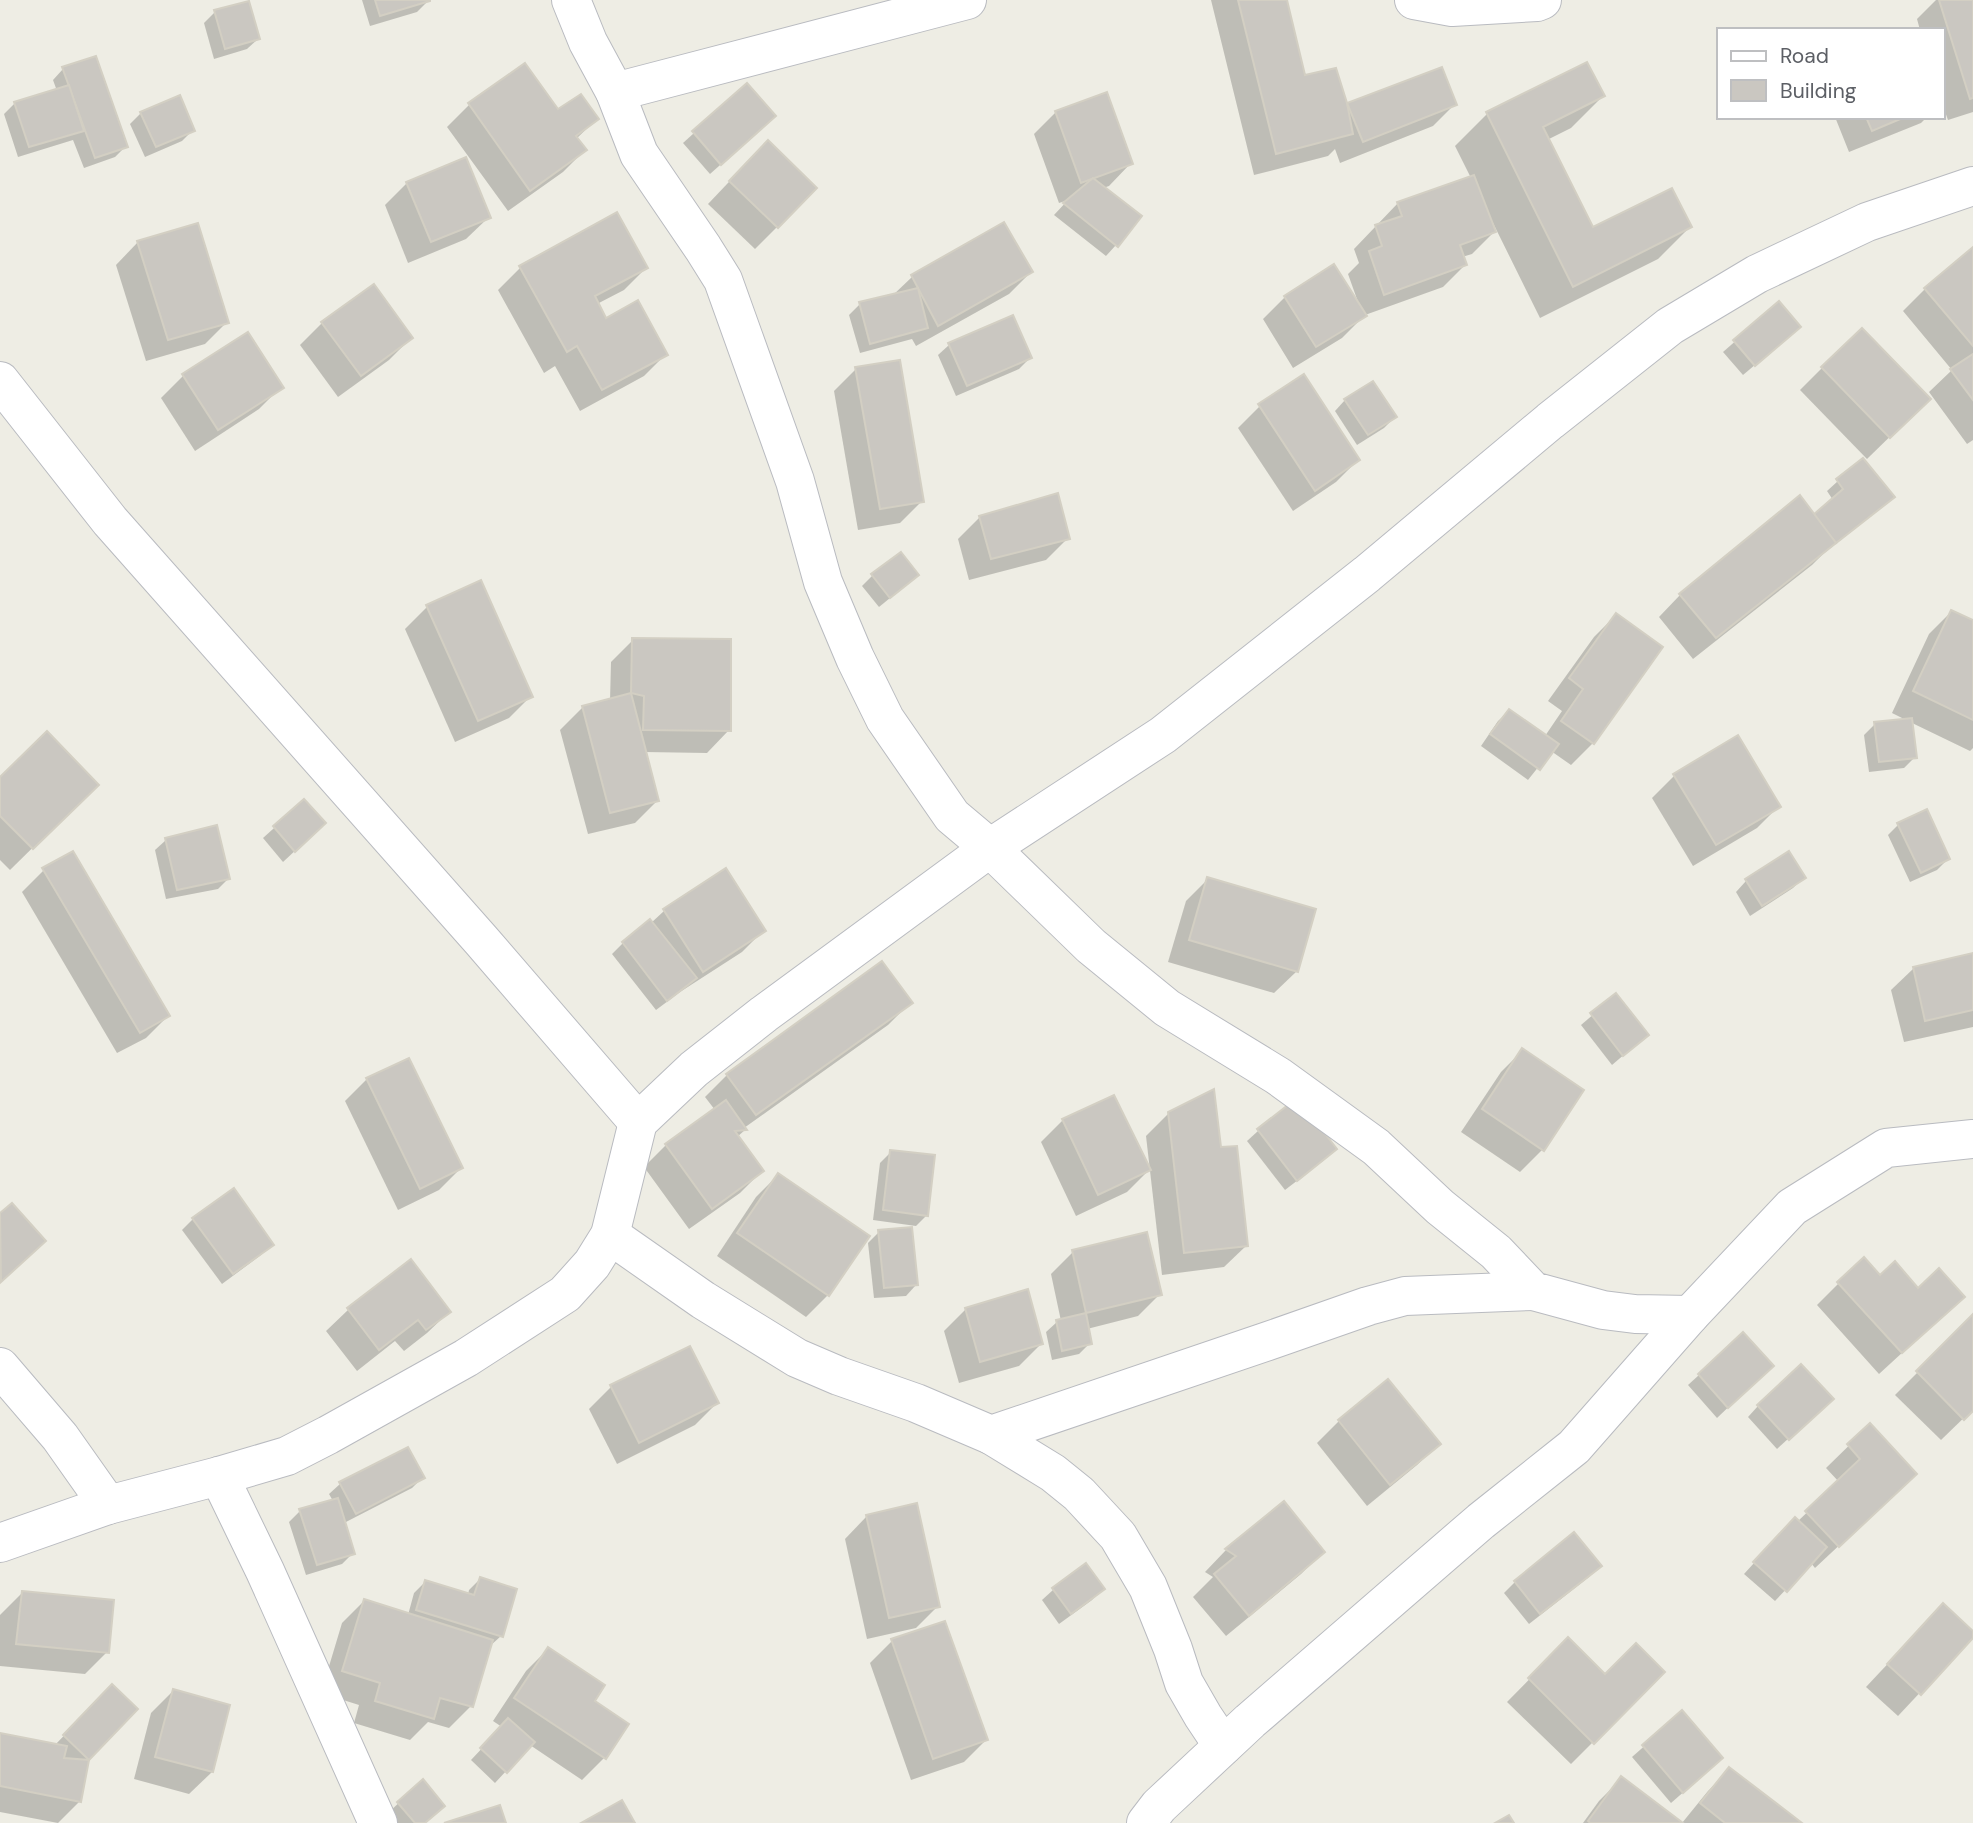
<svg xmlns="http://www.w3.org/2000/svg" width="1973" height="1823" viewBox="0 0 1973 1823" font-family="'DM Sans',sans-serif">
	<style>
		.shadow { fill: #0003 }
		.building { fill: #cac7c1; stroke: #d3cfc3; stroke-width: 2 }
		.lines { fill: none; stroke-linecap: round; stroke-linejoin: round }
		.minor-casing { stroke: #b9bbc0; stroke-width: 40 }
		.minor { stroke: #fff; stroke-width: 38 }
	</style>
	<rect width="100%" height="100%" fill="#eeede4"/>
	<!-- shadow -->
	<g class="shadow">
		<polygon points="362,0 428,0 428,1 417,12 370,26"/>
		<polygon points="1211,0 1285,0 1304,78 1346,106 1441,69 1455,104 1433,126 1340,163 1335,149 1328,156 1254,175"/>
		<polygon points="1936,0 1973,0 1973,112 1948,120 1943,106 1943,30 1920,30 1917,19"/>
		<polygon points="215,12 258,39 247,49 214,59 204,23"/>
		<polygon points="63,69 126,146 115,157 84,168 73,140 18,157 4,114 15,103 57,91 53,80"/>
		<polygon points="747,85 763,127 710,174 683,143"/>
		<polygon points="1603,96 1571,128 1547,140 1592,229 1690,227 1658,259 1540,318 1492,221 1490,222 1494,232 1472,254 1462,257 1465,265 1443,287 1365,315 1342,338 1293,368 1263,319 1285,297 1358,302 1348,274 1359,263 1354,249 1398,203 1471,178 1455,146 1488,113"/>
		<polygon points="469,105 558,111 597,119 576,139 585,150 563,172 508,211 447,127"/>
		<polygon points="1056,112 1131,163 1109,186 1103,188 1116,245 1106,256 1054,215 1068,200 1059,203 1034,134"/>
		<polygon points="141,113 193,130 182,141 145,157 130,124"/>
		<polygon points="1835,117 1927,117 1921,123 1849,152"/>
		<polygon points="746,164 777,227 755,249 708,204"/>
		<polygon points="407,183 489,217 466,239 408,263 385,205"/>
		<polygon points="1004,225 1031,272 1009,294 916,346 912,339 860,353 849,315 860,304 892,296 912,277"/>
		<polygon points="138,242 227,322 205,344 146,361 116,265"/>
		<polygon points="1973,250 1973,440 1967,444 1929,392 1952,370 1903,311 1925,289"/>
		<polygon points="520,268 646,268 624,290 597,304 606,320 666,354 644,376 580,411 555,366 544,373 498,290"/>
		<polygon points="1779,303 1788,337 1743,375 1723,352"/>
		<polygon points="322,323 411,338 389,360 338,397 300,345"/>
		<polygon points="247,334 281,387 259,409 195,451 161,398 183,376"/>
		<polygon points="949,345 1030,358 1019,369 956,396 938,355"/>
		<polygon points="1822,368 1907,420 1867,459 1800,390"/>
		<polygon points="856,369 922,501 900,523 858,530 834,391"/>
		<polygon points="1345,400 1395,417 1384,428 1357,445 1335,411"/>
		<polygon points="1260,406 1358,460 1336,482 1293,511 1238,428"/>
		<polygon points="1838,481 1882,507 1823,554 1812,565 1693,659 1659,617 1680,595 1814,517 1833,500 1827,491"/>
		<polygon points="980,517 1068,538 1046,560 969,580 958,539"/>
		<polygon points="873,575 906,585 879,607 862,586"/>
		<polygon points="427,607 531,696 509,718 455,742 405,629"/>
		<polygon points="1951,612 1973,622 1973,748 1970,751 1910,722 1915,757 1904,768 1869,772 1864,735 1875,724 1906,720 1892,713 1929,634"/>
		<polygon points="1616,615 1660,648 1593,743 1571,765 1551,751 1528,780 1481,746 1498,721 1509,711 1545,736 1562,711 1548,701 1594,637"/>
		<polygon points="633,640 729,730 707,753 644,752 657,801 635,823 588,834 560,730 582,708 610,701 611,662"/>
		<polygon points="1737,738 1779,806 1757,828 1693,866 1652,798 1674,776"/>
		<polygon points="0,779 74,807 10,870 0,860"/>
		<polygon points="304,801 313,834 283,862 263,838"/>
		<polygon points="1898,825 1948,859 1937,870 1910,882 1888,835"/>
		<polygon points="166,840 228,879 218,889 166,899 155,850"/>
		<polygon points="44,870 168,1016 146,1038 117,1053 22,892"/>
		<polygon points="725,871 764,930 742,952 680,992 656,1010 612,954 623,943 650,922 651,923 664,911"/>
		<polygon points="1804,877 1793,888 1750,916 1736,892 1746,881"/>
		<polygon points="1208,879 1297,971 1274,993 1168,962 1186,901"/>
		<polygon points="1973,955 1973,1027 1904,1042 1891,990 1914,968"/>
		<polygon points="1615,996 1647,1035 1612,1065 1581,1025"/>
		<polygon points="910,1003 888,1025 744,1128 745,1130 737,1137 762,1171 740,1193 689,1229 644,1167 666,1145 715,1110 705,1097 727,1075"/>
		<polygon points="1523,1050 1542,1150 1520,1172 1461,1132 1501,1072"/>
		<polygon points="367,1079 461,1168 439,1190 398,1210 345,1101"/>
		<polygon points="1296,1101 1335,1149 1324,1160 1285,1190 1247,1141 1258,1131"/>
		<polygon points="1169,1113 1219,1149 1247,1245 1224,1267 1162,1275 1146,1136"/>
		<polygon points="1063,1120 1149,1170 1127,1192 1076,1216 1041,1142"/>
		<polygon points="891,1152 927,1215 916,1226 873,1220 880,1163"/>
		<polygon points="778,1175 828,1295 806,1317 717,1256 756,1197"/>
		<polygon points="233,1190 272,1245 261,1255 222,1284 182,1230 193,1219"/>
		<polygon points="11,1205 33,1251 0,1282 0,1216"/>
		<polygon points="879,1232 916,1285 906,1296 874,1298 868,1243"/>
		<polygon points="1073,1252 1160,1294 1138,1316 1087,1329 1090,1343 1079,1354 1052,1360 1046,1332 1057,1322 1061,1321 1051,1274"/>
		<polygon points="411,1262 449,1312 427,1333 404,1351 395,1341 357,1371 326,1331 348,1310"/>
		<polygon points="1880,1277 1918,1291 1963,1297 1879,1374 1817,1305 1839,1283"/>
		<polygon points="966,1309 1041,1344 1019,1366 959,1383 944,1331"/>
		<polygon points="1973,1317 1973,1409 1941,1440 1895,1395"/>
		<polygon points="690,1348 717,1403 695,1425 617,1464 589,1409 611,1387"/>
		<polygon points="1699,1375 1761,1376 1717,1418 1688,1385"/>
		<polygon points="1758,1406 1821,1409 1777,1449 1748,1417"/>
		<polygon points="1339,1421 1439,1444 1417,1465 1367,1506 1317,1443"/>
		<polygon points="1870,1425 1893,1495 1815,1568 1811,1563 1775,1601 1744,1574 1784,1530 1797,1522 1839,1482 1826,1468"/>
		<polygon points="422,1478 412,1488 344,1523 353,1553 342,1564 306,1575 289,1522 300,1511 333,1501 329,1494 340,1484"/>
		<polygon points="1283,1503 1323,1552 1301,1574 1226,1636 1193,1597 1213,1577 1205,1572 1226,1550"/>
		<polygon points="867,1516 938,1606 916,1628 867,1639 845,1539"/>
		<polygon points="1574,1535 1599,1566 1589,1577 1529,1624 1504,1593 1515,1582"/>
		<polygon points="1085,1566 1102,1589 1092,1600 1059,1624 1042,1600 1053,1590"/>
		<polygon points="480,1579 501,1636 490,1646 471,1706 449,1728 428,1722 410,1740 354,1723 359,1705 321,1693 342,1623 364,1601 408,1615 414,1593 425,1582 468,1595 469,1590"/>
		<polygon points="22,1593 107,1652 85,1674 0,1666 0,1615"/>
		<polygon points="1943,1605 1973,1633 1973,1636 1898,1716 1866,1687"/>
		<polygon points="1568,1640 1605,1677 1663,1672 1571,1764 1507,1702"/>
		<polygon points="892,1641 986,1740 964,1762 911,1780 870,1663"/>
		<polygon points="548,1649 592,1702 626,1725 604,1758 582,1780 530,1745 495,1783 471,1760 502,1727 493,1721 526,1671"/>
		<polygon points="112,1686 135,1709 87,1759 80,1801 58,1823 0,1812 0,1735 54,1746"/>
		<polygon points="173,1691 212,1772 189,1794 134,1779 151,1713"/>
		<polygon points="1682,1713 1710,1769 1671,1803 1632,1757"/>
		<polygon points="1730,1769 1799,1823 1682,1823 1708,1791"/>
		<polygon points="1621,1779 1680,1823 1583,1823 1599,1801"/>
		<polygon points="422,1781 424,1823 396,1823 387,1814"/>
	</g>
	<!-- building -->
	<g class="building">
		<polygon points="375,0 430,0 430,1 380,16"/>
		<polygon points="1238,0 1287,0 1305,75 1336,68 1347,103 1353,134 1276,154"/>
		<polygon points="1939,0 1973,0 1973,98 1970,99"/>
		<polygon points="249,1 260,39 225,49 214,10"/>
		<polygon points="96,56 128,147 95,158 62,67"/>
		<polygon points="1587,62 1605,96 1543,127 1593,227 1672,188 1692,227 1573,287 1486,112"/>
		<polygon points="525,63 558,109 581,94 599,119 576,136 587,150 530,191 468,103"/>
		<polygon points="1442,67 1457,105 1363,142 1347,103"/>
		<polygon points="747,83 776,116 721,165 692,131"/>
		<polygon points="69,85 84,131 29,147 14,102"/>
		<polygon points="1107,92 1133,164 1081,183 1055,111"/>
		<polygon points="180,95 195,131 156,147 140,112"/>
		<polygon points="1866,117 1905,117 1872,131"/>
		<polygon points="768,140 817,188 778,228 729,181"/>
		<polygon points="466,157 491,218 431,242 406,182"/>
		<polygon points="1474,175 1496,232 1460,245 1467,265 1384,295 1369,251 1382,246 1375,225 1402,216 1397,202"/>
		<polygon points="1093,178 1142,216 1118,247 1063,203"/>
		<polygon points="617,212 648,268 595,296 606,318 638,300 668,355 602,390 577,346 567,352 519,266"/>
		<polygon points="1004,222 1033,272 938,326 911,275"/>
		<polygon points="198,223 229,323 168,340 137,241"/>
		<polygon points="1973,247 1973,346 1924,288"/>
		<polygon points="1334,264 1367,316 1316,347 1284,296"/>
		<polygon points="374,284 413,338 361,376 321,322"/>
		<polygon points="918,288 928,328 870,344 859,302"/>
		<polygon points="1779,301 1801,327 1755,366 1733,340"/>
		<polygon points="1013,315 1032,358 967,386 948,343"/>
		<polygon points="1862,328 1931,399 1890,438 1821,367"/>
		<polygon points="248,332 284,388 218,430 182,374"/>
		<polygon points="1973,354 1973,400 1950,369"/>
		<polygon points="900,360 924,502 880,509 855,367"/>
		<polygon points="1304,374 1360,460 1315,491 1258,404"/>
		<polygon points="1373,381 1397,417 1368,435 1344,399"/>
		<polygon points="1863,458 1895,497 1836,543 1813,515 1843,489 1836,479"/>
		<polygon points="1058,493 1070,539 991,559 979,516"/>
		<polygon points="1800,495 1836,543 1716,638 1679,594"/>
		<polygon points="901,552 919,575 890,598 871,574"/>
		<polygon points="481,580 533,697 478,721 426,605"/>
		<polygon points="1951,610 1973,620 1973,720 1913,691"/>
		<polygon points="1616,613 1663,647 1594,744 1561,721 1583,689 1569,678"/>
		<polygon points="632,638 731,639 731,731 643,730 644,696 631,693"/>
		<polygon points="631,693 659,801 610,813 582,706"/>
		<polygon points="1509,709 1559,744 1540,770 1490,734"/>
		<polygon points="1912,718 1917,758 1879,762 1874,722"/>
		<polygon points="47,731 99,785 33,849 0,816 0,777"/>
		<polygon points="1738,735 1781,807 1716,845 1673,774"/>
		<polygon points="304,799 326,823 295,852 273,826"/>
		<polygon points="1927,809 1950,859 1921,873 1897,823"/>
		<polygon points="217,825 230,879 177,890 165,838"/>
		<polygon points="73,851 170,1016 140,1033 42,868"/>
		<polygon points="1789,851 1806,878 1762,906 1745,879"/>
		<polygon points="726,868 766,931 703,972 663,909"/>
		<polygon points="1207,877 1316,909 1298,972 1189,940"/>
		<polygon points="650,919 697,978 667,1001 622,942"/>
		<polygon points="1973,953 1973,1010 1925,1021 1913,967"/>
		<polygon points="882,961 913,1003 756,1115 726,1074"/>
		<polygon points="1616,993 1649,1035 1623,1056 1590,1013"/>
		<polygon points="1522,1048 1584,1090 1544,1151 1482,1109"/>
		<polygon points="409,1058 463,1168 420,1189 366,1078"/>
		<polygon points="1214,1089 1221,1147 1237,1146 1248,1246 1184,1253 1168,1112"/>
		<polygon points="1114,1095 1151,1170 1098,1195 1062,1119"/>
		<polygon points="1297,1098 1337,1149 1297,1181 1257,1129"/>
		<polygon points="726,1100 747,1130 735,1131 764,1171 712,1209 665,1144"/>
		<polygon points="890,1150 935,1155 928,1216 883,1210"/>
		<polygon points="778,1173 870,1236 829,1296 737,1233"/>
		<polygon points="234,1188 274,1245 233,1274 192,1218"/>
		<polygon points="12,1203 46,1241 1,1282 0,1213"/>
		<polygon points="912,1227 918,1285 884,1288 878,1230"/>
		<polygon points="1147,1232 1162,1295 1086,1313 1072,1250"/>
		<polygon points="1864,1257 1880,1275 1895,1261 1918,1288 1939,1268 1965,1297 1902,1353 1837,1282"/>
		<polygon points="411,1259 451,1312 426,1330 418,1320 379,1350 347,1308"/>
		<polygon points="1028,1289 1043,1344 980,1362 965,1308"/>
		<polygon points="1086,1313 1092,1344 1062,1351 1056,1320"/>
		<polygon points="1973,1314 1973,1411 1964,1420 1916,1371"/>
		<polygon points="1743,1332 1774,1366 1728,1408 1698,1374"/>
		<polygon points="690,1346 719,1403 639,1443 610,1385"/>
		<polygon points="1801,1364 1834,1399 1789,1440 1757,1405"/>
		<polygon points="1388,1379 1441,1444 1390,1485 1338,1420"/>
		<polygon points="1870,1423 1917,1474 1839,1547 1805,1511 1860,1459 1847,1444"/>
		<polygon points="408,1447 425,1478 356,1514 339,1482"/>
		<polygon points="338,1498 355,1554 317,1565 299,1509"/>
		<polygon points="1284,1501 1325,1552 1249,1616 1214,1574 1236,1556 1225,1549"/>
		<polygon points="917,1503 940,1607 889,1618 866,1515"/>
		<polygon points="1795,1517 1827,1547 1787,1592 1753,1562"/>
		<polygon points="1574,1532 1602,1566 1540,1614 1514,1581"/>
		<polygon points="1086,1563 1105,1589 1071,1614 1052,1588"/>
		<polygon points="480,1577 517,1589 503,1637 416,1610 425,1580 474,1595"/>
		<polygon points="22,1591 114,1600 109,1653 16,1644"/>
		<polygon points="364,1599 493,1640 473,1707 440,1698 434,1719 375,1701 380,1683 342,1671"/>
		<polygon points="1943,1603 1973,1631 1973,1638 1921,1695 1887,1664"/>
		<polygon points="945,1621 988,1740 933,1759 891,1639"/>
		<polygon points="1568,1637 1605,1674 1636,1643 1665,1672 1594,1744 1528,1678"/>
		<polygon points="548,1647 605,1685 595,1701 629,1724 606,1759 514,1698"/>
		<polygon points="112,1684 138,1709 89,1760 63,1735"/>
		<polygon points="173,1689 230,1705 213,1772 155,1757"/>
		<polygon points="1682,1710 1723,1758 1683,1793 1642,1745"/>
		<polygon points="508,1718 535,1742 507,1773 480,1748"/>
		<polygon points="0,1733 67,1746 64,1758 89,1760 81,1802 0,1786"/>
		<polygon points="1729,1767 1802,1823 1725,1823 1700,1803"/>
		<polygon points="1621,1776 1683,1823 1590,1823 1588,1821"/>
		<polygon points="423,1779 445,1806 425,1823 415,1823 397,1802"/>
		<polygon points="622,1800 635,1823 581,1823"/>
		<polygon points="500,1805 506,1823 444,1823"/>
		<polygon points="1509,1815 1514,1823 1495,1823"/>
	</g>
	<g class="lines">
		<defs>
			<g id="minor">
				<polyline points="571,0 588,42 615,92 639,154 703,248 723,280 795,481 823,582 855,658 885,719 952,816 990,848 1091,946 1167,1008 1278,1076 1376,1147 1440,1207 1496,1252 1533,1291 1603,1310 1635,1314 1690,1315"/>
				<polyline points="1414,0 1452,7 1537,2 1542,0"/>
				<polyline points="615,92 967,0"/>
				<polyline points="0,381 110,521 481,940 638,1122"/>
				<polyline points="610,1235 703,1300 797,1358 839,1376 916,1403 991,1435 1268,1341 1368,1306 1405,1296 1533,1291"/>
				<polyline points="0,1367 60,1437 108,1505 219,1476 287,1456 328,1435 466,1358 565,1294 592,1264 610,1235 638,1122 694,1069 764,1014 990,848 1163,735 1367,574 1550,421 1670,326 1757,274 1867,222 1973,186"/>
				<polyline points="991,1435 1053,1473 1079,1494 1118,1536 1148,1587 1173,1649 1184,1683 1203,1716 1223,1746"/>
				<polyline points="219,1476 265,1571 378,1823"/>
				<polyline points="0,1543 108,1505"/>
				<polyline points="1146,1823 1159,1806 1250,1721 1481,1521 1574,1447 1690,1315 1792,1207 1886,1148 1973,1139"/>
			</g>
		</defs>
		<!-- minor casing -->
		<use href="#minor" class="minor-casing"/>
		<!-- minor -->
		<use href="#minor" class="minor"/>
	</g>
	<!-- legend -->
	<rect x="1717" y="28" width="228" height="91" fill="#ffffff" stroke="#bebfc1" stroke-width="2"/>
	<rect x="1731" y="51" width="35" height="10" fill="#ffffff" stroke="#bebfc1" stroke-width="2"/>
	<text x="1780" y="63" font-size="21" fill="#5c5f65">Road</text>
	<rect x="1731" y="80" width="35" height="21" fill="#cac7c1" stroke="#bebfc1" stroke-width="2"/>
	<text x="1780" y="98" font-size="21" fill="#5c5f65">Building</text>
</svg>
